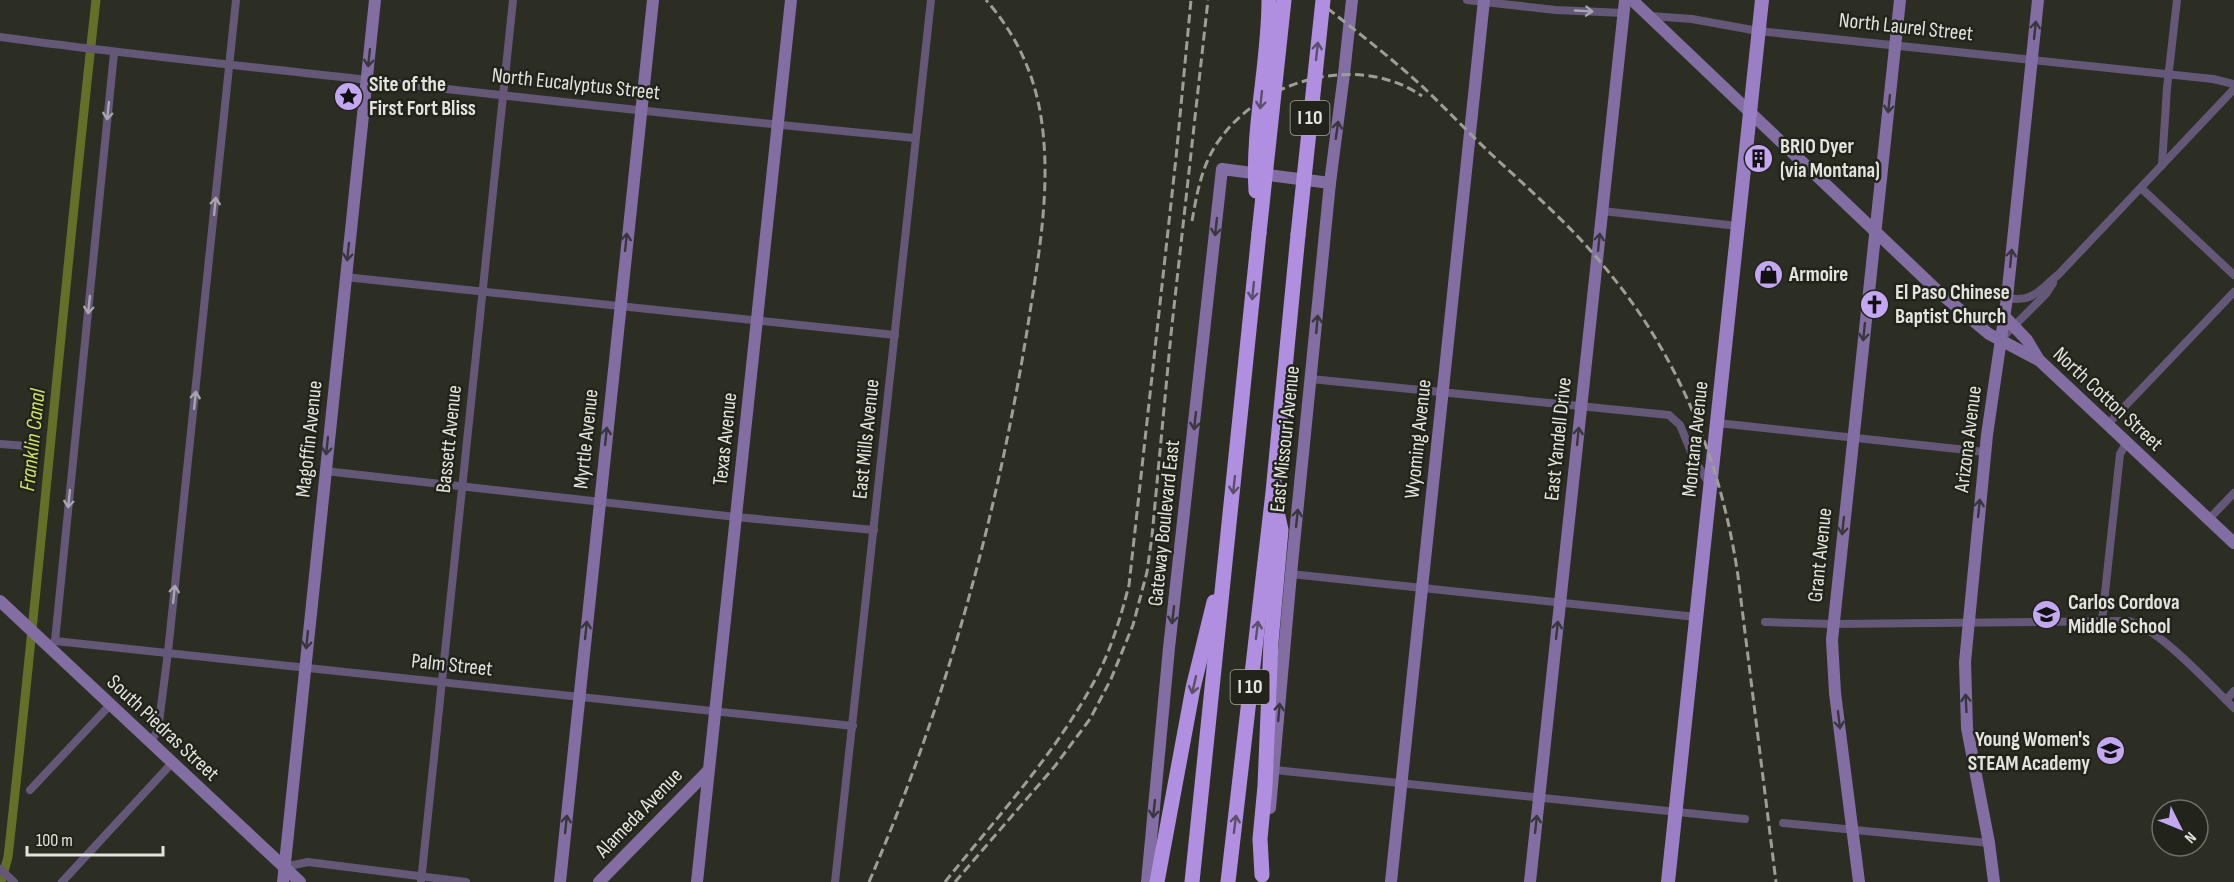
<svg xmlns="http://www.w3.org/2000/svg" width="2234" height="882" viewBox="0 0 2234 882" font-family="'Sofia Sans Condensed',sans-serif">
	<style>
		.lines { fill: none; stroke-linecap: round; stroke-linejoin: round }
		.canal { stroke: #646f27; stroke-width: 9 }
		.street { stroke: #645778; stroke-width: 8 }
		.secondary { stroke: #836ea3; stroke-width: 12 }
		.primary { stroke: #9a7fc4; stroke-width: 14 }
		.highway { stroke: #b08fe1; stroke-width: 15 }
		.rail { stroke: #9d9f96; stroke-width: 3; stroke-dasharray: 9 4.5; stroke-linecap: butt }
		.highway-bridge { stroke: #b08fe1; stroke-width: 15 }
		.oneway { stroke: #a9a5b0 }
		.oneway2 { stroke: #3a363d }
		.oneway3 { stroke: #5b4f6a }
		.labels { text-anchor: middle; dominant-baseline: central; stroke-width: 5; stroke-linejoin: round; paint-order: stroke }
		.shield { fill: #22241b; stroke: #a8aaa3; stroke-width: 1.5 }
		.shield-label { font-size: 20px; font-weight: bold; fill: #e2e4dd }
		.street-label { font-size: 21px; fill: #e2e4dd; stroke: #22241b }
		.poi-label { font-size: 21px; font-weight: bold; fill: #e2e4dd; stroke: #22241b; text-anchor: start }
		.water-label { font-size: 22px; font-style: italic; fill: #cee366; stroke: #22241b }
	</style>
	<rect width="100%" height="100%" fill="#2c2e24"/>
	<g class="lines">
		<!-- canal -->
		<path class="canal" d="M1 882 8 857C40 572 64 285 96 0"/>
		<!-- street -->
		<g class="street">
			<polyline points="1467,0 1556,10 1624,13"/>
			<polyline points="1650,16 1692,19 1758,31 2213,79 2234,84"/>
			<path d="M0 37C122 54 245 66 368 80 550 101 732 121 915 138"/>
			<polyline points="2162,165 2167,88 2177,0"/>
			<polyline points="2141,188 2234,275"/>
			<polyline points="1602,211 1738,226"/>
			<polyline points="345,277 895,335"/>
			<path d="M2007 298C2033 303 2039 290 2058 275L2234 89"/>
			<polyline points="2001,339 2046,294 2053,283"/>
			<polyline points="1311,379 1669,415 1680,425 1694,459 1711,487"/>
			<polyline points="1718,423 1985,452"/>
			<polyline points="2108,424 2234,292"/>
			<polyline points="0,444 27,446"/>
			<polyline points="325,471 736,517 874,530"/>
			<polyline points="2209,519 2234,493"/>
			<polyline points="1291,574 1696,617"/>
			<polyline points="2102,621 2120,454 2127,442"/>
			<path d="M1765 622 1833 624 2128 621C2158 627 2210 685 2234 708"/>
			<polyline points="55,641 114,53"/>
			<polyline points="49,646 55,641 853,726"/>
			<polyline points="2226,700 2234,691"/>
			<polyline points="150,743 158,730 168,652 236,0"/>
			<polyline points="1275,770 1745,819"/>
			<polyline points="30,790 110,705"/>
			<polyline points="1783,823 1989,843"/>
			<polyline points="284,867 308,862 466,882"/>
			<polyline points="0,869 14,882"/>
			<polyline points="62,882 172,763"/>
			<polyline points="421,882 513,0"/>
			<polyline points="835,882 931,0"/>
		</g>
		<!-- secondary -->
		<g class="secondary">
			<polyline points="1632,0 1941,294 1989,334 2040,361 2234,543"/>
			<polyline points="2004,316 2027,340 2039,360"/>
			<polyline points="0,601 300,882"/>
			<polyline points="1270,808 1291,574 1330,183 1344,74 1352,0"/>
			<polyline points="283,882 375,0"/>
			<polyline points="560,882 653,0"/>
			<polyline points="599,882 708,771"/>
			<polyline points="697,882 791,0"/>
			<polyline points="1147,882 1169,648 1222,169 1330,183"/>
			<polyline points="1391,882 1484,0"/>
			<polyline points="1530,882 1625,0"/>
			<polyline points="1859,882 1835,693 1832,640 1900,0"/>
			<polyline points="1994,882 1989,843 1967,728 1965,662 1987,435 2007,298 2038,0"/>
		</g>
		<!-- primary -->
		<polyline class="primary" points="1668,882 1762,0"/>
		<!-- highway -->
		<g class="highway">
			<polyline points="1262,875 1260,839 1265,786 1271,642 1281,530 1276,507"/>
			<polyline points="1157,882 1193,688 1214,602"/>
			<polyline points="1192,882 1259,233"/>
			<polyline points="1228,882 1273,492 1298,235"/>
		</g>
		<!-- rail -->
		<g class="rail">
			<path d="M1317 0C1352 28 1389 56 1422 86 1445 108 1467 131 1490 153 1532 192 1576 230 1611 275 1682 362 1722 467 1738 576L1776 882"/>
			<path d="M1192 221C1197 193 1202 163 1220 139 1264 78 1359 53 1422 96"/>
			<path d="M869 882C945 706 996 521 1027 331 1038 259 1053 184 1040 111 1032 68 1014 32 986 0"/>
			<path d="M945 882C998 816 1058 751 1097 676 1112 647 1121 616 1129 585L1176 158 1191 0"/>
			<polyline points="955,882 1055,766 1090,719 1111,679 1133,625 1147,572 1152,536 1171,334 1208,0"/>
		</g>
		<!-- highway-bridge -->
		<g class="highway-bridge">
			<path d="M1256 191C1252 127 1269 64 1269 0"/>
			<polyline points="1259,233 1284,0"/>
			<polyline points="1298,235 1323,0"/>
		</g>
	</g>
	<!-- one-way arrows -->
	<defs><path id="oneway-shaft" d="M-6 0H5M1.5-3L5.5 0L1.5 3" fill="none" stroke-width="1.6" stroke-linecap="round" stroke-linejoin="round" transform="scale(1.5)"/></defs>
	<g class="oneway">
		<use href="#oneway-shaft" transform="translate(1584 11) rotate(3)"/>
		<use href="#oneway-shaft" transform="translate(108 111) rotate(96)"/>
		<use href="#oneway-shaft" transform="translate(215 206) rotate(-84)"/>
		<use href="#oneway-shaft" transform="translate(89 305) rotate(96)"/>
		<use href="#oneway-shaft" transform="translate(195 400) rotate(-84)"/>
		<use href="#oneway-shaft" transform="translate(69 499) rotate(96)"/>
		<use href="#oneway-shaft" transform="translate(174 594) rotate(-84)"/>
	</g>
	<g class="oneway2">
		<use href="#oneway-shaft" transform="translate(2035 30) rotate(-84)"/>
		<use href="#oneway-shaft" transform="translate(369 58) rotate(96)"/>
		<use href="#oneway-shaft" transform="translate(1889 104) rotate(96)"/>
		<use href="#oneway-shaft" transform="translate(1337 130) rotate(-82)"/>
		<use href="#oneway-shaft" transform="translate(1216 227) rotate(96)"/>
		<use href="#oneway-shaft" transform="translate(626 242) rotate(-84)"/>
		<use href="#oneway-shaft" transform="translate(1599 242) rotate(-84)"/>
		<use href="#oneway-shaft" transform="translate(348 252) rotate(96)"/>
		<use href="#oneway-shaft" transform="translate(2011 258) rotate(-84)"/>
		<use href="#oneway-shaft" transform="translate(1317 324) rotate(-85)"/>
		<use href="#oneway-shaft" transform="translate(1864 332) rotate(96)"/>
		<use href="#oneway-shaft" transform="translate(1195 421) rotate(96)"/>
		<use href="#oneway-shaft" transform="translate(606 436) rotate(-84)"/>
		<use href="#oneway-shaft" transform="translate(1578 436) rotate(-84)"/>
		<use href="#oneway-shaft" transform="translate(327 446) rotate(96)"/>
		<use href="#oneway-shaft" transform="translate(1979 508) rotate(-84)"/>
		<use href="#oneway-shaft" transform="translate(1297 518) rotate(-84)"/>
		<use href="#oneway-shaft" transform="translate(1843 526) rotate(96)"/>
		<use href="#oneway-shaft" transform="translate(1173 615) rotate(97)"/>
		<use href="#oneway-shaft" transform="translate(586 630) rotate(-84)"/>
		<use href="#oneway-shaft" transform="translate(1557 630) rotate(-84)"/>
		<use href="#oneway-shaft" transform="translate(307 640) rotate(96)"/>
		<use href="#oneway-shaft" transform="translate(1966 703) rotate(-93)"/>
		<use href="#oneway-shaft" transform="translate(1279 712) rotate(-85)"/>
		<use href="#oneway-shaft" transform="translate(1839 720) rotate(83)"/>
		<use href="#oneway-shaft" transform="translate(1154 809) rotate(96)"/>
		<use href="#oneway-shaft" transform="translate(566 824) rotate(-84)"/>
		<use href="#oneway-shaft" transform="translate(1536 824) rotate(-84)"/>
	</g>
	<g class="oneway3">
		<use href="#oneway-shaft" transform="translate(1317 51) rotate(-84)"/>
		<use href="#oneway-shaft" transform="translate(1261 100) rotate(96)"/>
		<use href="#oneway-shaft" transform="translate(1253 291) rotate(96)"/>
		<use href="#oneway-shaft" transform="translate(1234 485) rotate(96)"/>
		<use href="#oneway-shaft" transform="translate(1257 630) rotate(-83)"/>
		<use href="#oneway-shaft" transform="translate(1194 685) rotate(103)"/>
		<use href="#oneway-shaft" transform="translate(1235 824) rotate(-83)"/>
	</g>
	<!-- icons -->
	<defs>
		<symbol id="sight-disc" viewBox="-11 -11 22 22"><circle r="9.5" fill="#c4a7f1" stroke="#22241b"/><path d="M0-6L1.8-2.2L6-1.7L2.9 1.2L3.7 5.4L0 3.3L-3.7 5.4L-2.9 1.2L-6-1.7L-1.8-2.2Z" fill="#111"/></symbol>
		<symbol id="building-disc" viewBox="-11 -11 22 22"><circle r="9.5" fill="#c4a7f1" stroke="#22241b"/><path d="M-4-6H4V6H1V3H-1V6H-4ZM-2.5-4.3h1.7v1.8h-1.7ZM.8-4.3h1.7v1.8H.8ZM-2.5-1h1.7V.8h-1.7ZM.8-1h1.7V.8H.8Z" fill="#111"/></symbol>
		<symbol id="shop-disc" viewBox="-11 -11 22 22"><circle r="9.5" fill="#c4a7f1" stroke="#22241b"/><path d="M-5-2.5h2.3a2.7 3.5 0 0 1 5.4 0H5L5.5 6h-11ZM-1.5-2.5h3a1.5 2.3 0 0 0-3 0Z" fill="#111"/></symbol>
		<symbol id="church-disc" viewBox="-11 -11 22 22"><circle r="9.5" fill="#c4a7f1" stroke="#22241b"/><path d="M-1.2-6h2.4v3.5h3.3v2.4h-3.3V6h-2.4V-.1h-3.3v-2.4h3.3Z" fill="#111"/></symbol>
		<symbol id="school-disc" viewBox="-11 -11 22 22"><circle r="9.5" fill="#c4a7f1" stroke="#22241b"/><path d="M0-5L7-2L0 1L-7-2ZM-4 1L0 2.5L4 1V4Q0 6-4 4Z" fill="#111"/></symbol>
	</defs>
	<g fill-rule="evenodd">
		<use href="#sight-disc" x="332" y="80" width="33" height="33"/>
		<use href="#building-disc" x="1742" y="142" width="33" height="33"/>
		<use href="#shop-disc" x="1752" y="258" width="33" height="33"/>
		<use href="#church-disc" x="1858" y="288" width="33" height="33"/>
		<use href="#school-disc" x="2030" y="598" width="33" height="33"/>
		<use href="#school-disc" x="2094" y="734" width="33" height="33"/>
	</g>
	<g class="labels">
		<!-- shield labels -->
		<g class="shield">
			<rect x="1290.5" y="101" width="39" height="34" rx="4.5"/>
			<rect x="1230.5" y="670" width="39" height="34" rx="4.5"/>
		</g>
		<g class="shield-label">
			<text x="1310" y="118">I 10</text>
			<text x="1250" y="687">I 10</text>
		</g>
		<!-- street labels -->
		<g class="street-label">
			<text transform="translate(1906 27) rotate(6)">North Laurel Street</text>
			<text transform="translate(576 84) rotate(6)">North Eucalyptus Street</text>
			<text transform="translate(2108 399) rotate(43)">North Cotton Street</text>
			<text transform="translate(309 439) rotate(-84)">Magoffin Avenue</text>
			<text transform="translate(449 439) rotate(-84)">Bassett Avenue</text>
			<text transform="translate(586 439) rotate(-84)">Myrtle Avenue</text>
			<text transform="translate(725 439) rotate(-84)">Texas Avenue</text>
			<text transform="translate(866 439) rotate(-84)">East Mills Avenue</text>
			<text transform="translate(1285 439) rotate(-84)">East Missouri Avenue</text>
			<text transform="translate(1418 439) rotate(-84)">Wyoming Avenue</text>
			<text transform="translate(1558 439) rotate(-84)">East Yandell Drive</text>
			<text transform="translate(1695 439) rotate(-84)">Montana Avenue</text>
			<text transform="translate(1968 439) rotate(-83)">Arizona Avenue</text>
			<text transform="translate(1164 523) rotate(-84)">Gateway Boulevard East</text>
			<text transform="translate(1820 555) rotate(-84)">Grant Avenue</text>
			<text transform="translate(452 665) rotate(6)">Palm Street</text>
			<text transform="translate(163 728) rotate(43)">South Piedras Street</text>
			<text transform="translate(639 813) rotate(-46)">Alameda Avenue</text>
		</g>
		<!-- poi labels -->
		<g class="poi-label">
			<text x="369" y="84">Site of the<tspan x="369" dy="24">First Fort Bliss</tspan></text>
			<text x="1780" y="146">BRIO Dyer<tspan x="1780" dy="24">(via Montana)</tspan></text>
			<text x="1789" y="274">Armoire</text>
			<text x="1895" y="292">El Paso Chinese<tspan x="1895" dy="24">Baptist Church</tspan></text>
			<text x="2068" y="602">Carlos Cordova<tspan x="2068" dy="24">Middle School</tspan></text>
			<text x="2090" y="739" text-anchor="end">Young Women's<tspan x="2090" dy="24">STEAM Academy</tspan></text>
		</g>
		<!-- water labels -->
		<g class="water-label">
			<text transform="translate(33 440) rotate(-84)">Franklin Canal</text>
		</g>
	</g>
	<!-- north arrow -->
	<g transform="translate(2180 828) rotate(133)"><circle r="28" fill="#22241b" stroke="#6f7169" stroke-width="1.5"/>
	<path d="M0-4.5L10 22L0 15L-10 22Z" fill="#c4a7f1"/>
	<text y="-9" font-size="16" font-weight="bold" text-anchor="middle" fill="#e2e4dd">N</text>
	</g>
	<!-- scale -->
	<path d="M27 846v9h136v-9" fill="none" stroke="#e2e4dd" stroke-width="3"/>
	<text x="36" y="846" font-size="18" fill="#e2e4dd" stroke="#22241b" stroke-width="4.5" paint-order="stroke">100 m</text>
</svg>
